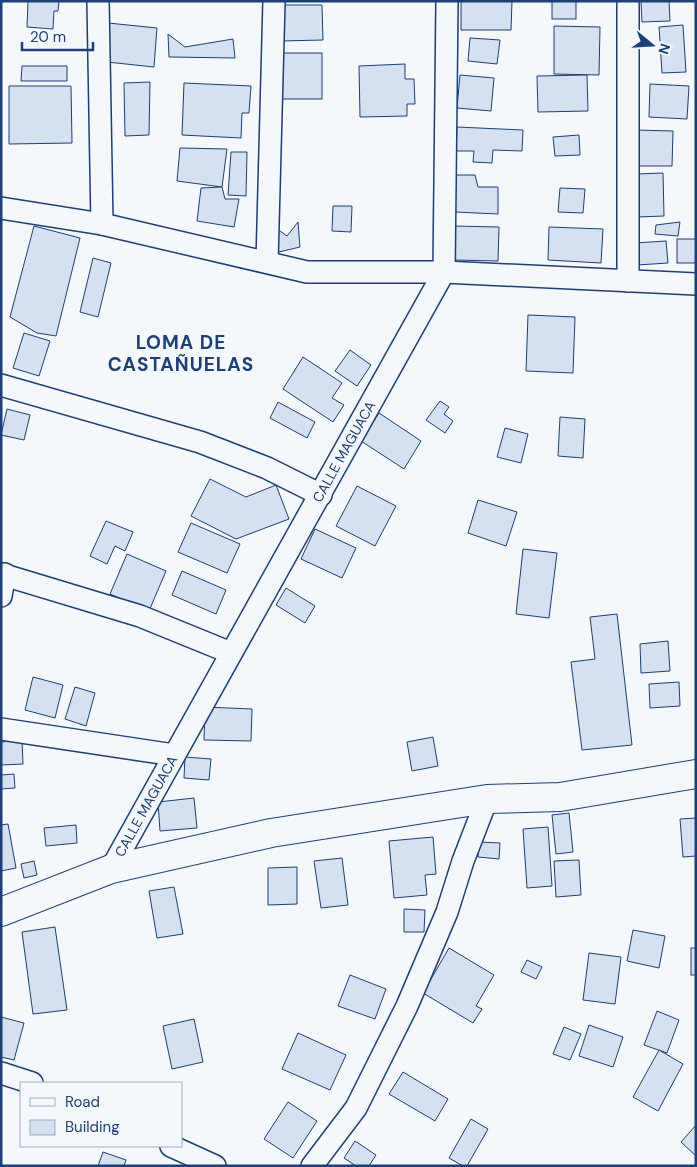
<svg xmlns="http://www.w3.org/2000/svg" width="697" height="1167" viewBox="0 0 697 1167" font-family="'DM Sans',sans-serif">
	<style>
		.building { fill: #d5e0f0; stroke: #1d3f73 }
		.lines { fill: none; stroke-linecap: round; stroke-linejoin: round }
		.street-casing { stroke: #1d3f73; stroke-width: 24 }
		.secondary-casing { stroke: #1d3f73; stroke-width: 30 }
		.street { stroke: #f4f7fb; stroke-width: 21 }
		.secondary { stroke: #f4f7fb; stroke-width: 28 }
		.labels { text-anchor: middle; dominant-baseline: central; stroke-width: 4; stroke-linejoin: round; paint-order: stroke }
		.street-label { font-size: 14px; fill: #1d3f73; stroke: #f4f7fb }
		.district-label { font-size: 19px; font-weight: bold; letter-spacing: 1px; fill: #1d3f73; stroke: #f4f7fb }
	</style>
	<rect width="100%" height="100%" fill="#f4f7fb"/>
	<!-- building -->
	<g class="building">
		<polygon points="28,1 59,1 58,11 54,11 53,29 27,27"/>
		<polygon points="461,1 512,1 511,30 461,30"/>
		<rect x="552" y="1" width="24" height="18"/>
		<polygon points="641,1 669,1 670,21 642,22"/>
		<polygon points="280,5 322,5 323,40 280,41"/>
		<polygon points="108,23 157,28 154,67 107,62"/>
		<polygon points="683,25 686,72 662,73 659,27"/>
		<polygon points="554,26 600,27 599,75 554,74"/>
		<polygon points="168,34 185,47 233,39 235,58 169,57"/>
		<polygon points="470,38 500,40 497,64 468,61"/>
		<rect x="281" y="53" width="41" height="46"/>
		<polygon points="405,64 405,79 414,79 415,104 407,104 407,116 360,117 359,66"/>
		<polygon points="22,66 67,66 67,81 21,81"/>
		<polygon points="460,75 494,78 491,111 457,108"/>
		<polygon points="587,75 588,111 538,112 537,76"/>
		<polygon points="150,82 149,135 125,136 124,83"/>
		<polygon points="184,83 251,86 249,113 242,113 241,138 182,135"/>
		<polygon points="650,84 689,86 687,119 649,117"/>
		<polygon points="9,86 71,86 72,143 9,144"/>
		<polygon points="457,127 523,130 522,151 493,150 492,163 473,162 474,151 456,151"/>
		<polygon points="635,130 673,131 672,166 634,166"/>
		<polygon points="579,135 580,155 555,156 553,137"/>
		<polygon points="180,148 227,149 222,187 177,181"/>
		<polygon points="231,152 247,152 246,196 228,195"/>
		<polygon points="663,173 664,216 637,217 636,174"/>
		<polygon points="456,175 475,175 478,187 498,187 498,214 455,212"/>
		<polygon points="222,187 225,199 239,199 234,227 197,221 201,188"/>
		<polygon points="560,188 585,189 583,213 558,212"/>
		<polygon points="333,206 352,206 351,232 332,231"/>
		<polygon points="268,222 287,236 298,222 300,247 279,252"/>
		<polygon points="680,222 678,236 655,234 656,225"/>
		<polygon points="34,226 80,238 56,336 37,333 10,317"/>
		<polygon points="454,226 499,227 498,261 453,260"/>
		<polygon points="549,227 603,229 601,263 548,260"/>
		<rect x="677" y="239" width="19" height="24"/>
		<polygon points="666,241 668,263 637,265 635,243"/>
		<polygon points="93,258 111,263 98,317 80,312"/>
		<polygon points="528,315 575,317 573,373 526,371"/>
		<polygon points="24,333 50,341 39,376 13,368"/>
		<polygon points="350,350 371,365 357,386 335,371"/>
		<polygon points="303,357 342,383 332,398 344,405 333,422 283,389"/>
		<polygon points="440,401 449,407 444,414 453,421 445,433 426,420"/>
		<polygon points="278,402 315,422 307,438 270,418"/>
		<polygon points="7,409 30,415 24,440 1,435"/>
		<polygon points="379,413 421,441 404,469 361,441"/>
		<polygon points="560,417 585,419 583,458 558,456"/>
		<polygon points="505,428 528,434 521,463 497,457"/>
		<polygon points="210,479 246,497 276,485 289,519 236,539 191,516"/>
		<polygon points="357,486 396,506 375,546 336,526"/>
		<polygon points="478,500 517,512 506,546 468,533"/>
		<polygon points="106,521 133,532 125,551 115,546 107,564 90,556"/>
		<polygon points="191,523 240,544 227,573 178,552"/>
		<polygon points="315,529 356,548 342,578 301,559"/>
		<polygon points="523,549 557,553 549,618 516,614"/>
		<polygon points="127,554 166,571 149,611 110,594"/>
		<polygon points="182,571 226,590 216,614 172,595"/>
		<polygon points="286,588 315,606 305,623 276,605"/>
		<polygon points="617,614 632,745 582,750 571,662 595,659 590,617"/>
		<polygon points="668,641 670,671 641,673 640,644"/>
		<polygon points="33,677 63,685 55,718 25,710"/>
		<polygon points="679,682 680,706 650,708 649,684"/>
		<polygon points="75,687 95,693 86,726 65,719"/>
		<polygon points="205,707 252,709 251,741 204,740"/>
		<polygon points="433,737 438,766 412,771 407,742"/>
		<polygon points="22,740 23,764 1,765 1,742"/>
		<polygon points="185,757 211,759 209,780 184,778"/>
		<polygon points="14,774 15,788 1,789 1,775"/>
		<polygon points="194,798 197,828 160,831 158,802"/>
		<polygon points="569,813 573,852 556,854 552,815"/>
		<polygon points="696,818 696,856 683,857 680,819"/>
		<polygon points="8,824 16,868 1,871 1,825"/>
		<polygon points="76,825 77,843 46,846 44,828"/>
		<polygon points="548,827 552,886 527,888 523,829"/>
		<polygon points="433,837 436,874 425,875 427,895 394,898 389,841"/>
		<polygon points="479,842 500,843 499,859 478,857"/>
		<polygon points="342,858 348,905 321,908 314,861"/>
		<polygon points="579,860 581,895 556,897 554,861"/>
		<polygon points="34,861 37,875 24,878 21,864"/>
		<polygon points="297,867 297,904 268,905 268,868"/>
		<polygon points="174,887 183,934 157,938 149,891"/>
		<polygon points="404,909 425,910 424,932 404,932"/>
		<polygon points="55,927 67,1010 33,1014 22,932"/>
		<polygon points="633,930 665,936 659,968 627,961"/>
		<polygon points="449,948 494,975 476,1006 482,1009 473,1023 423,993"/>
		<rect x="691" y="948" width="5" height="27"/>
		<polygon points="589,953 621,957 615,1004 583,1000"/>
		<polygon points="527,960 542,967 536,979 521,972"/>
		<polygon points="350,975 386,989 375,1019 338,1006"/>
		<polygon points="657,1011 679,1020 667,1053 644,1045"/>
		<polygon points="1,1017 24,1023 14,1060 1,1057"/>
		<polygon points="194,1019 203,1062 172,1069 163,1026"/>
		<polygon points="589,1025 623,1037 613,1067 579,1056"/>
		<polygon points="564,1027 581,1034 570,1060 553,1054"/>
		<polygon points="298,1033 346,1055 330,1090 282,1069"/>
		<polygon points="659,1050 683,1064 658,1111 633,1097"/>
		<polygon points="403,1072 448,1099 435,1121 389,1094"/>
		<polygon points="288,1102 317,1121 293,1158 264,1139"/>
		<polygon points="471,1119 488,1129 467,1166 463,1166 449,1158"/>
		<polygon points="696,1125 696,1156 681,1142"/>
		<polygon points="355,1141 376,1155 369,1166 356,1166 344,1158"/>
		<polygon points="103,1152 126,1160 124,1166 98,1166"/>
	</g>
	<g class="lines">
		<defs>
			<g id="street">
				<polyline points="98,1 102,224"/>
				<polyline points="1,208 102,224 307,272 444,272 696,284"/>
				<polyline points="267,262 274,1"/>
				<polyline points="628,281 628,1"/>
				<polyline points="1,385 200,442 267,468 321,495"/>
				<polyline points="1,574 140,616 231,653"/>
				<polyline points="1,596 5,574"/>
				<polyline points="1,729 174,755"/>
				<path id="s1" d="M111 869 444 272 447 1"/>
				<polyline points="1,1073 32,1083"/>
				<polyline points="171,1146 215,1166"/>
				<polyline points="312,1166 356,1108 407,1006 447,912 463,861 487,799"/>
			</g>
			<polyline id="secondary" points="1,912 111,869 271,833 487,799 560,797 696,774"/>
		</defs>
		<!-- street casing -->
		<use href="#street" class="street-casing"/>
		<!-- secondary casing -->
		<use href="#secondary" class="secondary-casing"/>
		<!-- street -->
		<use href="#street" class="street"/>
		<!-- secondary -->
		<use href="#secondary" class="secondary"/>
	</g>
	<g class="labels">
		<!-- street labels -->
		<g class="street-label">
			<text stroke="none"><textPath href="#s1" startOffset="478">CALLE MAGUACA</textPath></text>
			<text stroke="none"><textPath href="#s1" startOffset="72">CALLE MAGUACA</textPath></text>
		</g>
		<!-- district labels -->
		<g class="district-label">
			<text x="181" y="342">LOMA DE<tspan x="181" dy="22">CASTAÑUELAS</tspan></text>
		</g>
	</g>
	<!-- border -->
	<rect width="697" height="1167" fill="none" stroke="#1d3f73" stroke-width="5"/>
	<!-- legend -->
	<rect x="20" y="1082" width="162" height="65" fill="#f4f7fb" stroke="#9eadc5"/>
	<rect x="30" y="1098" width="25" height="8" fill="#f4f7fb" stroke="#9eadc5"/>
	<text x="65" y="1107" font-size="15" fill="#1d3f73">Road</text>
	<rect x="30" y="1120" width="25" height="15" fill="#d5e0f0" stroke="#9eadc5"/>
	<text x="65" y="1132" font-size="15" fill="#1d3f73">Building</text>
	<!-- north arrow -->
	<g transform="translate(652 45) rotate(108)" stroke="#f4f7fb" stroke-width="4" paint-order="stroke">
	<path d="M0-4L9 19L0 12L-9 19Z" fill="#1d3f73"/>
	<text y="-8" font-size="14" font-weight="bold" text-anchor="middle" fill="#1d3f73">N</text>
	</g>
	<!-- scale -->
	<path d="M22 42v8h71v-8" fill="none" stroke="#1d3f73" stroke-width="2.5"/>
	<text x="30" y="42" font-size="15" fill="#1d3f73" stroke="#f4f7fb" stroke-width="4" paint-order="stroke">20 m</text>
</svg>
